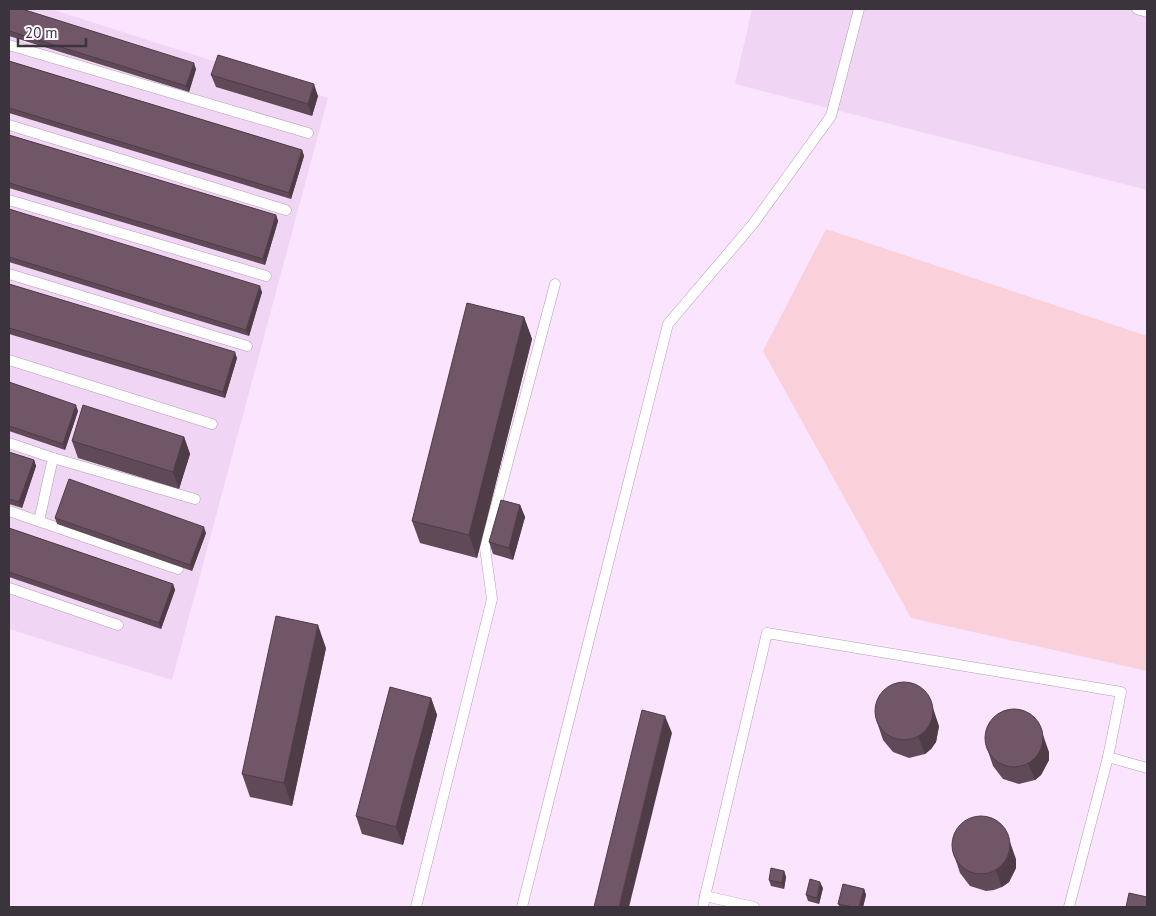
<svg xmlns="http://www.w3.org/2000/svg" width="1156" height="916" viewBox="0 0 1156 916" font-family="'PT Sans',sans-serif">
	<style>
		.built { fill: #f0d6f4 }
		.green { fill: #fad0db }
		.lines { fill: none; stroke-linecap: round; stroke-linejoin: round }
		.service-casing { stroke: #b39db5; stroke-width: 11 }
		.service { stroke: #fff; stroke-width: 10 }
		.wall { fill: #604a58 }
		.shaded-wall { fill: #4e3c47 }
		.building { fill: #705666; stroke: #4e3c47 }
	</style>
	<rect width="100%" height="100%" fill="#fbe4fe"/>
	<!-- built -->
	<g class="built">
		<polygon points="9,9 51,9 328,98 172,680 9,629"/>
		<polygon points="752,9 1147,9 1147,190 735,84"/>
	</g>
	<!-- green -->
	<polygon class="green" points="826,229 1147,336 1147,671 911,618 763,351"/>
	<g class="lines">
		<defs>
			<g id="service">
				<polyline points="1137,9 1147,12"/>
				<polyline points="9,45 308,133"/>
				<polyline points="9,125 286,210"/>
				<polyline points="9,200 266,276"/>
				<polyline points="9,274 247,346"/>
				<polyline points="9,360 212,424"/>
				<polyline points="9,443 53,458 195,499"/>
				<polyline points="9,511 178,569"/>
				<polyline points="39,521 53,458"/>
				<polyline points="9,588 118,625"/>
				<polyline points="1108,757 1147,768"/>
				<polyline points="705,896 767,633 1121,692 1108,757 1069,907"/>
				<polyline points="416,907 492,599 485,548 555,284"/>
				<polyline points="522,907 668,324 753,224 831,116 859,9"/>
				<polyline points="703,907 705,896 754,907"/>
			</g>
		</defs>
		<!-- service casing -->
		<use href="#service" class="service-casing"/>
		<!-- service -->
		<use href="#service" class="service"/>
	</g>
	<!-- wall -->
	<g class="wall">
		<polygon points="9,9 196,69 189,92 9,36"/>
		<polygon points="9,61 302,150 304,156 291,199 9,113"/>
		<polygon points="211,75 318,96 312,116 216,87"/>
		<polygon points="9,135 276,215 278,221 265,265 9,188"/>
		<polygon points="9,209 262,292 249,336 9,262"/>
		<polygon points="9,284 237,358 225,398 9,334"/>
		<polygon points="524,317 532,339 477,558 420,543 412,521"/>
		<polygon points="9,382 78,411 65,450 9,431"/>
		<polygon points="184,437 190,454 179,489 78,458 72,441"/>
		<polygon points="9,452 34,460 36,466 22,508 9,504"/>
		<polygon points="520,505 525,517 513,560 493,554 489,542"/>
		<polygon points="55,518 206,533 192,571 57,524"/>
		<polygon points="9,528 173,584 175,590 161,629 9,577"/>
		<polygon points="326,648 292,806 250,797 242,774"/>
		<polygon points="431,698 437,715 403,845 362,834 356,816"/>
		<polygon points="877,722 939,726 936,742 931,749 925,754 909,758 893,752 883,740"/>
		<polygon points="987,748 1049,752 1049,760 1041,775 1035,780 1019,784 1003,779 993,766"/>
		<polygon points="954,855 1016,859 1016,868 1009,882 1002,887 994,890 986,891 970,886 960,873"/>
		<polygon points="784,871 786,877 784,889 771,886 769,880"/>
		<polygon points="823,888 819,904 808,901 806,895"/>
		<polygon points="864,889 866,895 863,907 840,907 838,904"/>
	</g>
	<!-- shaded-wall -->
	<g class="shaded-wall">
		<polygon points="194,63 196,69 189,92 186,86"/>
		<polygon points="314,84 318,96 312,116 308,104"/>
		<polygon points="302,150 304,156 291,199 289,193"/>
		<polygon points="276,215 278,221 265,265 263,259"/>
		<polygon points="260,286 262,292 249,336 246,330"/>
		<polygon points="524,317 532,339 477,558 469,535"/>
		<polygon points="235,352 237,358 225,398 223,392"/>
		<polygon points="76,405 78,411 65,450 63,444"/>
		<polygon points="184,437 190,454 179,489 173,472"/>
		<polygon points="34,460 36,466 22,508 19,502"/>
		<polygon points="520,505 525,517 513,560 509,548"/>
		<polygon points="204,527 206,533 192,571 190,565"/>
		<polygon points="173,584 175,590 161,629 159,623"/>
		<polygon points="318,625 326,648 292,806 284,783"/>
		<polygon points="431,698 437,715 403,845 396,827"/>
		<polygon points="933,708 939,726 936,742 931,749 925,754 918,736"/>
		<polygon points="665,716 672,733 629,907 619,907"/>
		<polygon points="1043,735 1049,752 1049,760 1041,775 1035,780 1028,763"/>
		<polygon points="1010,842 1016,859 1016,868 1009,882 1002,887 996,870"/>
		<polygon points="784,871 786,877 784,889 782,883"/>
		<polygon points="820,882 823,888 819,904 817,898"/>
		<polygon points="864,889 866,895 863,907 859,907"/>
	</g>
	<!-- building -->
	<g class="building">
		<polygon points="9,9 22,9 194,63 186,86 9,31"/>
		<polygon points="218,55 314,84 308,104 211,75"/>
		<polygon points="9,61 302,150 289,193 9,108"/>
		<polygon points="9,135 276,215 263,259 9,183"/>
		<polygon points="9,209 260,286 246,330 9,257"/>
		<polygon points="9,284 235,352 223,392 9,328"/>
		<polygon points="467,303 524,317 469,535 412,521"/>
		<polygon points="9,382 76,405 63,444 9,426"/>
		<polygon points="83,405 184,437 173,472 72,441"/>
		<polygon points="9,452 34,460 19,502 9,499"/>
		<polygon points="69,479 204,527 190,565 55,518"/>
		<polygon points="501,500 520,505 509,548 489,542"/>
		<polygon points="9,528 173,584 159,623 9,572"/>
		<polygon points="276,616 318,625 284,783 242,774"/>
		<circle cx="904" cy="711" r="29"/>
		<polygon points="390,687 431,698 396,827 356,816"/>
		<circle cx="1014" cy="738" r="29"/>
		<polygon points="642,710 665,716 619,907 594,907"/>
		<circle cx="981" cy="845" r="29"/>
		<polygon points="771,868 784,871 782,883 769,880"/>
		<polygon points="810,879 820,882 817,898 806,895"/>
		<polygon points="843,884 864,889 859,907 853,907 838,904"/>
		<polygon points="1129,893 1147,897 1147,907 1126,907"/>
	</g>
	<!-- border -->
	<rect width="1156" height="916" fill="none" stroke="#3c343d" stroke-width="20"/>
	<!-- scale -->
	<path d="M18 38v8h68v-8" fill="none" stroke="#3c343d" stroke-width="2.5"/>
	<text x="25" y="38" font-size="15" fill="#3c343d" stroke="#fdf9fe" stroke-width="4" paint-order="stroke">20 m</text>
</svg>
